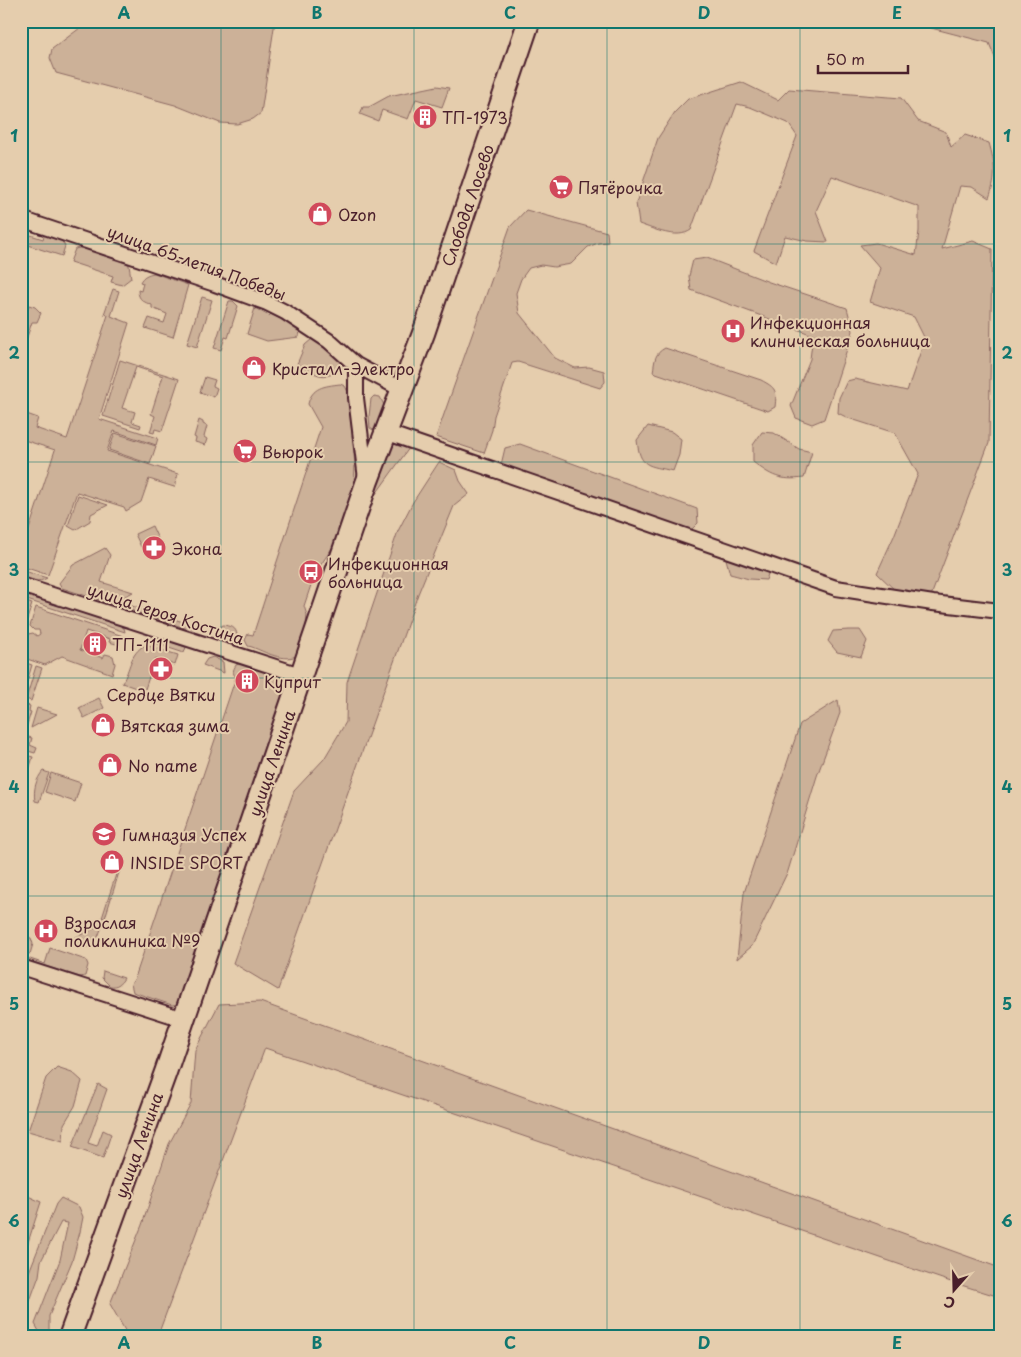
<svg xmlns="http://www.w3.org/2000/svg" width="1021" height="1357" viewBox="0 0 1021 1357" font-family="'Playpen Sans',sans-serif">
	<style>
		.green { fill: #ccb198; stroke: #8b6862 }
		.lines { fill: none; stroke-linecap: round; stroke-linejoin: round }
		.minor-casing { stroke: #4a1f2b; stroke-width: 18 }
		.primary-casing { stroke: #4a1f2b; stroke-width: 25 }
		.minor { stroke: #e5cdad; stroke-width: 14 }
		.primary { stroke: #e5cdad; stroke-width: 21 }
		.grid { fill: none; stroke: #0f766e; stroke-width: 1; stroke-opacity: 0.55 }
		.labels { text-anchor: middle; dominant-baseline: central; stroke-width: 4; stroke-linejoin: round; paint-order: stroke }
		.poi-label { font-size: 16px; fill: #4a1f2b; stroke: #e5cdad; text-anchor: start }
		.street-label { font-size: 16px; fill: #4a1f2b; stroke: #e5cdad }
		.neatline { fill: none; stroke: #0f766e; stroke-width: 2 }
		.grid-label { font-size: 16px; text-anchor: middle; font-weight: bold; fill: #0f766e }
	</style>
	<rect width="100%" height="100%" fill="#e5cdad"/>
	<filter id="ink" filterUnits="userSpaceOnUse"><feTurbulence type="fractalNoise" baseFrequency=".02" numOctaves="2"/><feDisplacementMap in="SourceGraphic" scale="10" xChannelSelector="R" yChannelSelector="G"/><feConvolveMatrix kernelMatrix="1 2 1 2 8 2 1 2 1" color-interpolation-filters="sRGB"/></filter>
	<g filter="url(#ink)">
		<!-- green -->
		<g class="green">
			<polygon points="97,21 275,21 261,113 253,119 237,124 220,123 175,105 56,73 50,58 52,49 80,28"/>
			<polygon points="904,21 1000,21 1000,70 989,43"/>
			<path d="M741 82 778 100 789 89 901 98 918 121 946 132 951 147 965 135 989 143C995 164 997 177 989 198L972 187 960 186 942 249 973 241 992 249 989 443 931 596 898 593 877 573 894 536 918 474 895 433 848 418 838 413 839 398 847 381 855 379 907 391 925 339 914 317 870 302 880 268 860 245 876 243 916 255 919 231V207L832 176 816 211 828 242 807 241 785 236 776 263 754 251 797 136 788 123 750 107 737 104 691 230C677 240 654 229 639 224L636 203 658 138 675 112 688 99Z"/>
			<polygon points="437,86 449,88 442,107 416,99 408,119 382,110 378,121 360,114 363,107 369,107 389,96"/>
			<polygon points="526,210 607,232 608,242 598,243 588,247 571,264 554,267 541,265 529,268 521,279 516,293 519,313 555,358 575,368 589,367 604,371 605,382 600,388 518,362 512,363 494,416 492,430 484,453 436,437 510,227"/>
			<polygon points="21,232 43,239 45,233 61,240 65,246 62,256 21,243"/>
			<polygon points="83,247 124,261 129,265 131,278 122,285 111,282 113,276 70,262 75,249"/>
			<polygon points="707,258 769,282 847,308 853,331 824,419 812,424 796,418 791,406 810,359 813,335 691,290 689,276 693,260"/>
			<path d="M154 273 188 285 173 337 145 328 149 318 164 323 167 314 152 308V305C144 302 138 300 138 290L141 291 143 283 140 282C143 276 148 274 154 273Z"/>
			<polygon points="113,289 119,291 111,316 129,323 99,419 158,438 156,445 114,431 107,451 178,474 174,487 149,479 141,502 126,511 124,507 77,492 48,575 21,566 21,554 55,450 21,439 21,412 38,418 35,428 67,439 108,315 104,314"/>
			<polygon points="202,297 212,300 197,347 187,344"/>
			<polygon points="229,301 233,301 238,306 228,338 225,337 221,350 214,348"/>
			<polygon points="29,305 35,307 41,313 37,322 32,322 21,355 21,325"/>
			<polygon points="255,308 269,316 271,314 298,328 300,330 299,337 267,341 247,334"/>
			<path d="M312 339 318 340 337 353 342 368C324 383 314 373 297 364L305 345Z"/>
			<path d="M665 348 761 380C776 388 777 390 775 407L768 411 653 372C655 360 654 354 665 348Z"/>
			<polygon points="120,360 179,379 162,431 155,429 154,433 150,432 155,416 151,414 163,376 136,367 122,408 135,412 132,422 141,425 140,428 103,416"/>
			<polygon points="205,377 215,380 213,386 217,388 214,397 200,392"/>
			<path d="M340 384 345 386 348 392 355 465 354 483 352 498 338 539 320 566 317 567 304 606 307 615 305 636 298 655C285 663 265 652 252 647L248 646 245 640 248 634 253 635 321 427 308 404C312 387 324 386 340 384Z"/>
			<polygon points="374,396 380,397 385,407 378,427 373,430 370,428 369,416 371,399"/>
			<polygon points="199,420 203,422 203,424 207,426 204,437 207,439 205,445 195,442 196,438 194,437"/>
			<path d="M648 426 672 432 681 439 679 455 673 471C648 465 640 468 637 440Z"/>
			<path d="M762 432 774 433 799 449 812 452 804 478C780 481 771 476 753 462V445Z"/>
			<polygon points="115,433 156,446 150,464 109,450"/>
			<polygon points="394,438 412,444 373,498"/>
			<polygon points="520,444 697,509 698,523 690,531 501,465 505,448"/>
			<polygon points="439,462 456,470 460,481 469,494 454,506 418,594 278,990 233,963 294,791 324,759 346,722 347,682 398,531 413,502"/>
			<polygon points="78,495 108,505 91,514 90,521 75,530 68,526"/>
			<polygon points="152,526 158,539 152,542 153,545 145,548 144,546 141,547 135,534"/>
			<polygon points="105,548 110,555 101,582 133,592 116,601 196,626 194,631 62,588 59,583 73,565"/>
			<polygon points="726,559 747,561 769,571 766,580 749,579 730,574"/>
			<path d="M21 570 47 578C38 584 30 579 21 576Z"/>
			<polygon points="21,592 119,625 124,628 125,632 21,598"/>
			<polygon points="21,600 32,604 21,638"/>
			<polygon points="36,607 123,636 116,644 109,642 110,639 86,631 80,650 103,658 105,654 113,656 115,664 112,674 62,656 45,665 21,657 28,634 33,633 37,636 40,634 39,630 34,630 30,626"/>
			<path d="M223 625C231 626 236 627 237 635L228 640 222 638 217 629Z"/>
			<polygon points="849,630 860,630 867,641 861,657 837,652 828,641 833,631"/>
			<polygon points="154,636 186,647 184,653 148,641"/>
			<path d="M145 645 178 655 175 665 155 659 145 689 137 686 136 688 122 683C131 669 129 654 145 645Z"/>
			<polygon points="213,657 223,662 224,673 203,665 207,659"/>
			<polygon points="21,661 32,665 22,698 21,698"/>
			<path d="M241 663 281 677 286 680 288 686 181 1004 172 1005 133 992 131 984 135 978 236 677C232 673 233 670 236 665Z"/>
			<polygon points="36,666 42,668 31,701 26,699"/>
			<polygon points="99,698 104,708 84,718 79,708"/>
			<polygon points="838,700 840,713 817,776 788,871 752,946 737,959 744,893 800,724"/>
			<polygon points="21,703 30,706 29,711 31,712 25,731 21,730"/>
			<polygon points="37,708 57,714 31,728"/>
			<polygon points="21,735 32,738 30,745 37,748 35,753 21,749"/>
			<polygon points="21,754 33,757 26,779 21,777"/>
			<path d="M43 771 49 773 39 802 35 801C33 790 36 779 43 771Z"/>
			<polygon points="51,773 81,783 75,802 45,792"/>
			<polygon points="118,868 120,869 105,918 102,918"/>
			<polygon points="103,924 96,942 87,947 68,941"/>
			<polygon points="21,935 31,938 33,944 30,954 21,951"/>
			<polygon points="50,948 86,960 88,965 85,976 80,977 21,958 21,956 45,964"/>
			<path d="M103 971 124 978C121 984 116 987 110 986L102 978Z"/>
			<polygon points="260,1002 1000,1268 1000,1297 948,1281 265,1048 158,1335 127,1334 110,1304 142,1225 169,1144 191,1103 195,1050 219,1004"/>
			<polygon points="57,1067 72,1072 82,1081 75,1106 64,1124 63,1141 28,1131 46,1078"/>
			<polygon points="98,1084 107,1089 88,1143 97,1146 103,1130 111,1134 103,1158 72,1147"/>
			<polygon points="21,1195 28,1196 41,1202 21,1264"/>
			<polygon points="61,1198 79,1207 83,1217 80,1232 72,1261 49,1316 49,1333 40,1333 35,1324 60,1260 68,1223 61,1222 41,1261 39,1276 21,1325 21,1292 56,1204"/>
		</g>
		<g class="lines">
			<defs>
				<g id="minor">
					<polyline points="21,219 215,284 267,303 285,312 329,341 356,365 401,389"/>
					<polyline points="356,365 356,398 366,479"/>
					<polyline points="385,432 836,588 933,603 1000,611"/>
					<polyline points="21,585 300,675"/>
					<polyline points="21,967 183,1019"/>
				</g>
				<polyline id="primary" points="70,1336 166,1071 367,482 424,332 529,21"/>
			</defs>
			<!-- minor casing -->
			<use href="#minor" class="minor-casing"/>
			<!-- primary casing -->
			<use href="#primary" class="primary-casing"/>
			<!-- minor -->
			<use href="#minor" class="minor"/>
			<!-- primary -->
			<use href="#primary" class="primary"/>
		</g>
	</g>
	<!-- grid -->
	<path class="grid" d="M221 21V1336M414 21V1336M607 21V1336M800 21V1336M21 244H1000M21 462H1000M21 678H1000M21 896H1000M21 1112H1000"/>
	<!-- icons -->
	<defs>
		<symbol id="building-disc" viewBox="-11 -11 22 22"><circle r="9.5" fill="#d1495b" stroke="#e5cdad"/><path d="M-4-6H4V6H1V3H-1V6H-4ZM-2.5-4.3h1.7v1.8h-1.7ZM.8-4.3h1.7v1.8H.8ZM-2.5-1h1.7V.8h-1.7ZM.8-1h1.7V.8H.8Z" fill="#fff"/></symbol>
		<symbol id="supermarket-disc" viewBox="-11 -11 22 22"><circle r="9.5" fill="#d1495b" stroke="#e5cdad"/><path d="M-6-5.5h2.5l.6 2H6L4.5 2H-2.5L-4.4-4H-6ZM-1.5 3.2a1.3 1.3 0 1 0 .1 0ZM3 3.2a1.3 1.3 0 1 0 .1 0Z" fill="#fff"/></symbol>
		<symbol id="shop-disc" viewBox="-11 -11 22 22"><circle r="9.5" fill="#d1495b" stroke="#e5cdad"/><path d="M-5-2.5h2.3a2.7 3.5 0 0 1 5.4 0H5L5.5 6h-11ZM-1.5-2.5h3a1.5 2.3 0 0 0-3 0Z" fill="#fff"/></symbol>
		<symbol id="hospital-disc" viewBox="-11 -11 22 22"><circle r="9.5" fill="#d1495b" stroke="#e5cdad"/><path d="M-5-5h3v3.5h4V-5h3V5h-3V1.5h-4V5h-3Z" fill="#fff"/></symbol>
		<symbol id="pharmacy-disc" viewBox="-11 -11 22 22"><circle r="9.5" fill="#d1495b" stroke="#e5cdad"/><path d="M-2-6h4v4h4v4h-4v4h-4v-4h-4v-4h4Z" fill="#fff"/></symbol>
		<symbol id="bus-disc" viewBox="-11 -11 22 22"><circle r="9.5" fill="#d1495b" stroke="#e5cdad"/><path d="M-5-6H5V4H4V6H2V4H-2V6H-4V4H-5ZM-3.5-4V0h7V-4ZM-3.5 1.2v1.5H-2V1.2ZM2 1.2v1.5H3.5V1.2Z" fill="#fff"/></symbol>
		<symbol id="school-disc" viewBox="-11 -11 22 22"><circle r="9.5" fill="#d1495b" stroke="#e5cdad"/><path d="M0-5L7-2L0 1L-7-2ZM-4 1L0 2.5L4 1V4Q0 6-4 4Z" fill="#fff"/></symbol>
	</defs>
	<g fill-rule="evenodd">
		<use href="#building-disc" x="411" y="103" width="28" height="28"/>
		<use href="#supermarket-disc" x="547" y="173" width="28" height="28"/>
		<use href="#shop-disc" x="306" y="200" width="28" height="28"/>
		<use href="#hospital-disc" x="719" y="317" width="28" height="28"/>
		<use href="#shop-disc" x="240" y="354" width="28" height="28"/>
		<use href="#supermarket-disc" x="231" y="437" width="28" height="28"/>
		<use href="#pharmacy-disc" x="140" y="534" width="28" height="28"/>
		<use href="#bus-disc" x="297" y="558" width="28" height="28"/>
		<use href="#building-disc" x="81" y="630" width="28" height="28"/>
		<use href="#pharmacy-disc" x="147" y="655" width="28" height="28"/>
		<use href="#building-disc" x="233" y="667" width="28" height="28"/>
		<use href="#shop-disc" x="89" y="711" width="28" height="28"/>
		<use href="#shop-disc" x="96" y="751" width="28" height="28"/>
		<use href="#school-disc" x="90" y="820" width="28" height="28"/>
		<use href="#shop-disc" x="98" y="848" width="28" height="28"/>
		<use href="#hospital-disc" x="32" y="917" width="28" height="28"/>
	</g>
	<g class="labels">
		<!-- poi labels -->
		<g class="poi-label">
			<text x="442" y="117">ТП-1973</text>
			<text x="578" y="187">Пятёрочка</text>
			<text x="338" y="214">Ozon</text>
			<text x="750" y="322">Инфекционная<tspan x="750" dy="18">клиническая больница</tspan></text>
			<text x="272" y="368">Кристалл-Электро</text>
			<text x="262" y="451">Вьюрок</text>
			<text x="172" y="548">Экона</text>
			<text x="328" y="563">Инфекционная<tspan x="328" dy="18">больница</tspan></text>
			<text x="112" y="644">ТП-1111</text>
			<text x="264" y="681">Куприт</text>
			<text x="161" y="694" text-anchor="middle">Сердце Вятки</text>
			<text x="120" y="725">Вятская зима</text>
			<text x="128" y="765">No name</text>
			<text x="122" y="834">Гимназия Успех</text>
			<text x="130" y="862">INSIDE SPORT</text>
			<text x="64" y="922">Взрослая<tspan x="64" dy="18">поликлиника №9</tspan></text>
		</g>
		<!-- street labels -->
		<g class="street-label">
			<text transform="translate(467 205) rotate(-71)">Слобода Лосево</text>
			<text transform="translate(197 262) rotate(20)">улица 65-летия Победы</text>
			<text transform="translate(166 613) rotate(18)">улица Героя Костина</text>
			<text transform="translate(271 763) rotate(-71)">улица Ленина</text>
			<text transform="translate(138 1145) rotate(-70)">улица Ленина</text>
		</g>
	</g>
	<!-- margin -->
	<rect width="1021" height="1357" fill="none" stroke="#e5cdad" stroke-width="55"/>
	<!-- north arrow -->
	<g transform="translate(954 1290) rotate(200)" stroke="#e5cdad" stroke-width="4" paint-order="stroke">
	<path d="M0-4L9 19L0 12L-9 19Z" fill="#4a1f2b"/>
	<text y="-8" font-size="14" font-weight="bold" text-anchor="middle" fill="#4a1f2b">С</text>
	</g>
	<!-- scale -->
	<path d="M818 65v8h90v-8" fill="none" stroke="#4a1f2b" stroke-width="2.5"/>
	<text x="826" y="65" font-size="15" fill="#4a1f2b" stroke="#e5cdad" stroke-width="4" paint-order="stroke">50 m</text>
	<rect x="28" y="28" width="966" height="1302" class="neatline"/>
	<g class="grid-label">
		<text x="124" y="19">A</text>
		<text x="317" y="19">B</text>
		<text x="510" y="19">C</text>
		<text x="704" y="19">D</text>
		<text x="897" y="19">E</text>
		<text x="14" y="142">1</text>
		<text x="1007" y="142">1</text>
		<text x="14" y="359">2</text>
		<text x="1007" y="359">2</text>
		<text x="14" y="576">3</text>
		<text x="1007" y="576">3</text>
		<text x="14" y="793">4</text>
		<text x="1007" y="793">4</text>
		<text x="14" y="1010">5</text>
		<text x="1007" y="1010">5</text>
		<text x="14" y="1227">6</text>
		<text x="1007" y="1227">6</text>
		<text x="124" y="1349">A</text>
		<text x="317" y="1349">B</text>
		<text x="510" y="1349">C</text>
		<text x="704" y="1349">D</text>
		<text x="897" y="1349">E</text>
	</g>
</svg>
